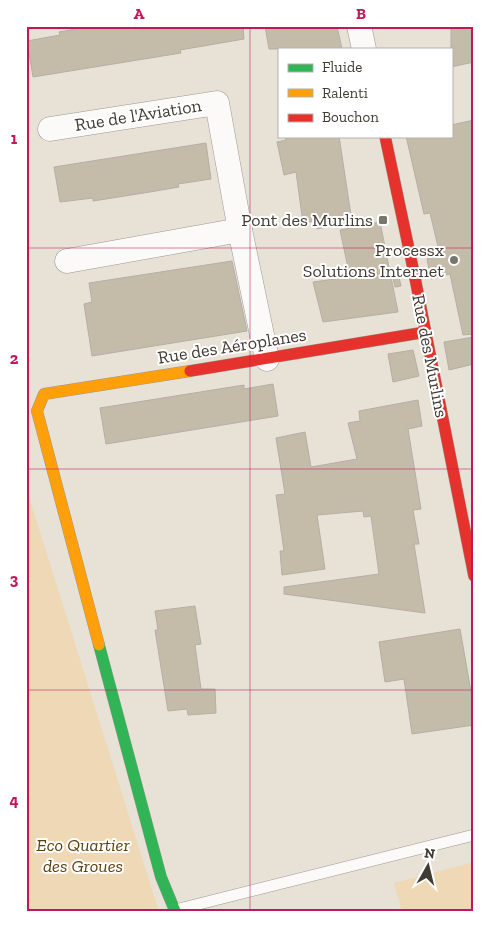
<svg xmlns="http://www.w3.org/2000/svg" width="500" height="938" viewBox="0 0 500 938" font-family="'Zilla Slab',serif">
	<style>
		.green { fill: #eed8b6 }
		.building { fill: #c5bba9; stroke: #b4afa7 }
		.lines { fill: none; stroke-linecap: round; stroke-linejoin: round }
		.lane-casing { stroke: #9d9890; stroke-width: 12 }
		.street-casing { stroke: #9d9890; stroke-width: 25 }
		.fast-casing { stroke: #9d9890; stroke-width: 12 }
		.slow-casing { stroke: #9d9890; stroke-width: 12 }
		.jam-casing { stroke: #9d9890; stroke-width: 12 }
		.lane { stroke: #fbfaf9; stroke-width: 11 }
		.street { stroke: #fbfaf9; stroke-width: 24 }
		.fast { stroke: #30b455; stroke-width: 11 }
		.slow { stroke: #ff9f0a; stroke-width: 11 }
		.jam { stroke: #e5322d; stroke-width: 11 }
		.grid { fill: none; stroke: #c2185b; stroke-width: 1; stroke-opacity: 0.55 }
		.poi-dot { fill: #7a756c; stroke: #fff; stroke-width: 2 }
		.labels { text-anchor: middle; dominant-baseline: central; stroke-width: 4; stroke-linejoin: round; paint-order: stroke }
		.street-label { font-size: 18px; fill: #403b33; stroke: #fff }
		.poi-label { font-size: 18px; fill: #403b33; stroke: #fff; text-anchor: end }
		.park-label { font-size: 18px; font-style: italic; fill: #5c410f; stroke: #fff }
		.neatline { fill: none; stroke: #c2185b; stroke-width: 2 }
		.grid-label { font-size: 16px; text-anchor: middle; font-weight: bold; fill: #c2185b }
	</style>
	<rect width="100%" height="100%" fill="#e7e1d6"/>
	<!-- green -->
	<g class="green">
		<polygon points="26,487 159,912 26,912"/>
		<polygon points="474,862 474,912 402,912 394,883"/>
	</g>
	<!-- building -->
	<g class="building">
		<polygon points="93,26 243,26 244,39 180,50 181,53 33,77 27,41 60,35 59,32"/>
		<polygon points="265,26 337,26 342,49 269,49"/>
		<polygon points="451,26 474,26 474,62 451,67"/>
		<polygon points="474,120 474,334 463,335 450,274 431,279 427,259 440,255 430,213 424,214 406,136 451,136 451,125"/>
		<polygon points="285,136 339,136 352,222 317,229 315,221 303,223 296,172 284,175 277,142 286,140"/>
		<polygon points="206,143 211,179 178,184 179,187 150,192 93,201 93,198 60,202 54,167"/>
		<polygon points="380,222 398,312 323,322 313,282 350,277 340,230"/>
		<polygon points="232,261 247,331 92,356 84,304 92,302 89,283"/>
		<polygon points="397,268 401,286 395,287 391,270"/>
		<polygon points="474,337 474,364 449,370 444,342"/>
		<polygon points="413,350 419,376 393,382 388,354"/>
		<polygon points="273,384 278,416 106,444 100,408 244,385 244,389"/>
		<polygon points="418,400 422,426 408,429 421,509 413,510 419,544 414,544 425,613 284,594 284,587 379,574 371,516 364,517 363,511 317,515 325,569 282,575 280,551 284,551 276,495 285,494 276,438 305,432 311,467 357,459 348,423 360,421 359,411"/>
		<polygon points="195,606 201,644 195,645 201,689 215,689 216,713 188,715 187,709 168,711 155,630 158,630 155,611"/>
		<polygon points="460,629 474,709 474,725 412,734 404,679 385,682 379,642"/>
	</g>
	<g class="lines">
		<defs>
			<polyline id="lane" points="175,910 474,835"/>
			<g id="street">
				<polyline points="359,26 364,49"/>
				<polyline points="50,129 217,103 240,230 267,359"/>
				<polyline points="67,261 240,230"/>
			</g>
			<polyline id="fast" points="99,645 161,877 175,911"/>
			<polyline id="slow" points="99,645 37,411 44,394 190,371"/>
			<g id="jam">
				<polyline points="385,136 414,273 474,576"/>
				<polyline points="190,371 426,332"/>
			</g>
		</defs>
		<!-- lane casing -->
		<use href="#lane" class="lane-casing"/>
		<!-- street casing -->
		<use href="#street" class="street-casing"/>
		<!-- fast casing -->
		<use href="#fast" class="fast-casing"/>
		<!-- slow casing -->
		<use href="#slow" class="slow-casing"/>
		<!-- jam casing -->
		<use href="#jam" class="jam-casing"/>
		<!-- lane -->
		<use href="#lane" class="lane"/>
		<!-- street -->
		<use href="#street" class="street"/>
		<!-- fast -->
		<use href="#fast" class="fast"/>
		<!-- slow -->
		<use href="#slow" class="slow"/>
		<!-- jam -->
		<use href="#jam" class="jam"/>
	</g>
	<!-- grid -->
	<path class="grid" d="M250 26V912M26 248H474M26 469H474M26 690H474"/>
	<!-- markers -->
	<g class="poi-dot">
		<rect x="378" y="215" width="10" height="10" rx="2.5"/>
		<circle cx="454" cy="260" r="5"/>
	</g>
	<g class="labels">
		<!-- street labels -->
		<g class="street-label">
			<text transform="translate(138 115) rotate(-9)">Rue de l'Aviation</text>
			<text transform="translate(232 346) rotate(-9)">Rue des Aéroplanes</text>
			<text transform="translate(430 356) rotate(79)">Rue des Murlins</text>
		</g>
		<!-- poi labels -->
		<g class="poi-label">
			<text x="373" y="220">Pont des Murlins</text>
			<text x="444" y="250">Processx<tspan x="444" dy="21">Solutions Internet</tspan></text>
		</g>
		<!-- park labels -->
		<g class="park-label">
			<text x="83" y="845">Eco Quartier<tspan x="83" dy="21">des Groues</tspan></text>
		</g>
	</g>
	<!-- border -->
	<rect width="500" height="938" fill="none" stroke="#ffffff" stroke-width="55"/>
	<!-- legend -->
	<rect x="278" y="48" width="175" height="90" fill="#ffffff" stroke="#b3b1ad"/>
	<rect x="288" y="64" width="25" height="8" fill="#30b455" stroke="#b3b1ad"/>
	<text x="322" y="72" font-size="15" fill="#403b33">Fluide</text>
	<rect x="288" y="89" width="25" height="8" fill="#ff9f0a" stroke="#b3b1ad"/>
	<text x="322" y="98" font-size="15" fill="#403b33">Ralenti</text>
	<rect x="288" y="114" width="25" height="8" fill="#e5322d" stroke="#b3b1ad"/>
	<text x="322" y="122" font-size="15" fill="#403b33">Bouchon</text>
	<!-- north arrow -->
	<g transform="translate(428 866) rotate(8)" stroke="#ffffff" stroke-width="4" paint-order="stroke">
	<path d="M0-4L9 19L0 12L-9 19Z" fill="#403b33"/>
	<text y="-8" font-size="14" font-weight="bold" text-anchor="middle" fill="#403b33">N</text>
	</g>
	<rect x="28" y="28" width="444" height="882" class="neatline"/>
	<g class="grid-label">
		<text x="139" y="19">A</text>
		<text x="361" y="19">B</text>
		<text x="14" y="144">1</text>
		<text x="14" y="364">2</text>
		<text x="14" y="585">3</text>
		<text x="14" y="806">4</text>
	</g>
</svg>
